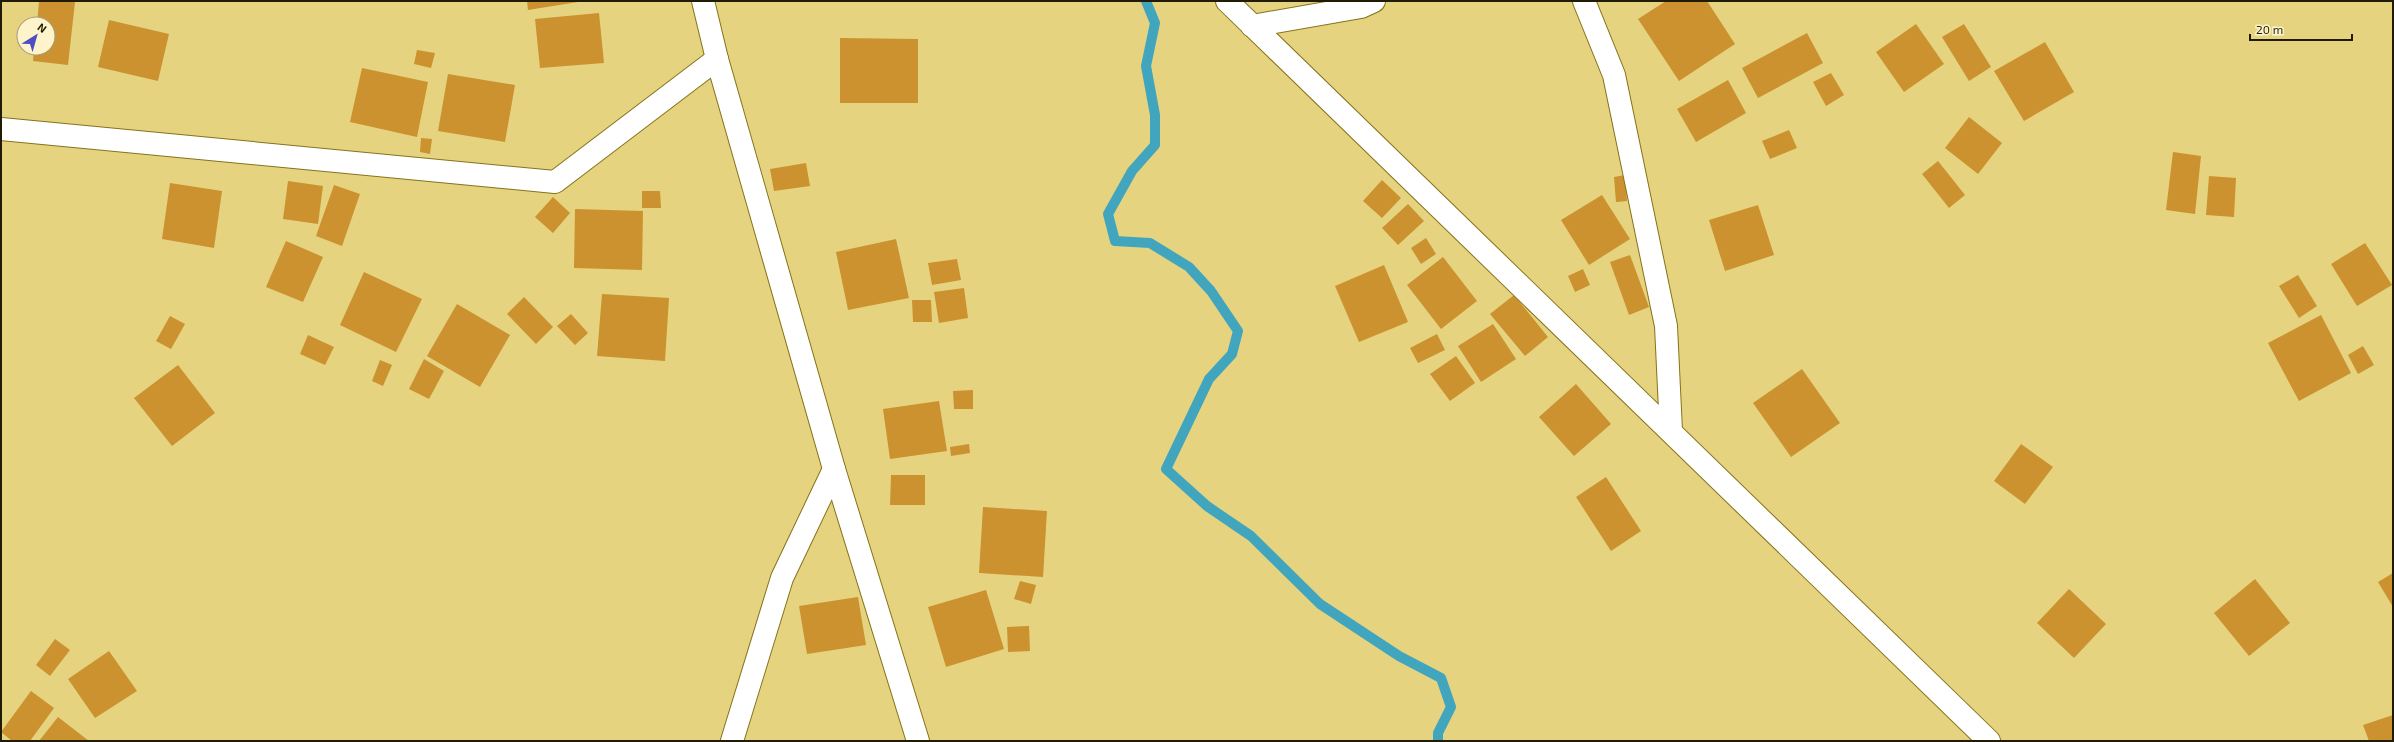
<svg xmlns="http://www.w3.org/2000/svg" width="2394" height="742" viewBox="0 0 2394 742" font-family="'Exo 2',sans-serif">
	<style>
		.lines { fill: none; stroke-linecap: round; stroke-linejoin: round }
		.stream { stroke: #42a5be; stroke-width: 10 }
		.building { fill: #cb922f }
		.street-casing { stroke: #85731a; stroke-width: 24 }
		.street { stroke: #fff; stroke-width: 22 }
	</style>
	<rect width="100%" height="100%" fill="#e6d380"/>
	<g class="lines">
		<!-- stream -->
		<polyline class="stream" points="1146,1 1155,23 1146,66 1155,115 1155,145 1132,171 1108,214 1115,241 1150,243 1189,267 1211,291 1238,331 1232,354 1209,379 1166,469 1207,506 1251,536 1320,604 1399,656 1441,678 1451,707 1438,733 1438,741"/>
	</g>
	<!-- building -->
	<g class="building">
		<polygon points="39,1 75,2 68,65 33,61 34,48 48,48 48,24 37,24"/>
		<polygon points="527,1 578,1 578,2 528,10"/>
		<polygon points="1666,1 1707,1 1735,44 1679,81 1638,19"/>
		<polygon points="599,13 604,63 540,68 535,19"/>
		<polygon points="109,20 169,34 158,81 98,67"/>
		<polygon points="1916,24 1944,64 1904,92 1876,52"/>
		<polygon points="1964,24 1991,67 1969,81 1942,37"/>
		<polygon points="1807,33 1823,63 1758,98 1742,68"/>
		<polygon points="840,38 918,39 918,103 840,103"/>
		<polygon points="2045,42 2074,92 2024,121 1994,71"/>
		<polygon points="417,50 435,53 431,68 414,64"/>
		<polygon points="362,68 428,82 417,137 350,122"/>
		<polygon points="1831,73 1844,95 1826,106 1813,82"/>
		<polygon points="448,74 515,85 505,142 438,131"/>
		<polygon points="1728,80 1746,113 1696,142 1677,109"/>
		<polygon points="1969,117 2002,143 1978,174 1945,148"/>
		<polygon points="1789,130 1797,148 1770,159 1762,141"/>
		<polygon points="421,138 432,139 430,154 420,152"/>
		<polygon points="2173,152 2201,156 2195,214 2166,210"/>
		<polygon points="1938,161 1965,195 1949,208 1922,174"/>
		<polygon points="806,163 810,186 774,191 770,169"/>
		<polygon points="1625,175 1627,201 1616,202 1614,177"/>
		<polygon points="2209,176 2236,178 2234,217 2206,215"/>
		<polygon points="1382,180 1401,198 1382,218 1363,201"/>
		<polygon points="288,181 323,186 318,224 283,219"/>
		<polygon points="170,183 222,191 214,248 162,239"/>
		<polygon points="334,185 360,194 342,246 316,236"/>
		<polygon points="642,191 660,191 661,208 642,208"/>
		<polygon points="1602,195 1630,239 1589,265 1561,220"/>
		<polygon points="553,197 570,213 553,233 535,217"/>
		<polygon points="1408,204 1424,221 1398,245 1382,228"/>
		<polygon points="1758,205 1774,255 1725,271 1709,220"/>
		<polygon points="575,209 643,211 642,270 574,268"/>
		<polygon points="1426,238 1436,254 1421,264 1411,248"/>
		<polygon points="896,239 909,298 848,310 836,252"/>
		<polygon points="286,241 323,257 303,302 266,287"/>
		<polygon points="2365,243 2392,285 2357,306 2331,264"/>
		<polygon points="1630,255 1649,307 1629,315 1610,262"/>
		<polygon points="1443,257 1477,301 1441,329 1407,285"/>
		<polygon points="957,259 961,280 932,285 928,263"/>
		<polygon points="1384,265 1408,322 1359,342 1335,286"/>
		<polygon points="1583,269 1590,285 1575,292 1568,276"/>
		<polygon points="364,272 422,299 396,352 340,325"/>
		<polygon points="2298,275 2317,306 2299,318 2279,286"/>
		<polygon points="964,288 968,318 939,323 934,292"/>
		<polygon points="602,294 669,298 665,361 597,356"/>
		<polygon points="1514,295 1548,337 1525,356 1490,314"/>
		<polygon points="524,297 553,327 536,344 507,314"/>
		<polygon points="912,300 931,300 932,322 913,322"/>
		<polygon points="457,304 510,335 480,387 427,356"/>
		<polygon points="571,314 588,333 575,345 557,326"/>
		<polygon points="2321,315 2351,373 2299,401 2268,343"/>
		<polygon points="170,316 185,324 171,349 156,341"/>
		<polygon points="1493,324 1516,359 1481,382 1458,346"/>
		<polygon points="1437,334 1445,350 1418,363 1410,348"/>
		<polygon points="308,335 334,347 325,365 300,354"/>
		<polygon points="2363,346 2374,365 2358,374 2348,355"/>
		<polygon points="1456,356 1475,383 1450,401 1430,374"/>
		<polygon points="424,359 444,371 429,399 409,389"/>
		<polygon points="380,360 392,365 383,386 372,381"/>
		<polygon points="178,365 215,413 172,446 134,398"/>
		<polygon points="1802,369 1840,423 1791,457 1753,403"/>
		<polygon points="1576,384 1611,424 1574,456 1539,417"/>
		<polygon points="973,390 973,409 954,409 953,391"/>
		<polygon points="939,401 947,451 890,459 883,409"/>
		<polygon points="969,444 970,453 951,456 950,447"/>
		<polygon points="2021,444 2053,467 2025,504 1994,481"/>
		<polygon points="891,475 925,475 925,505 890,505"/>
		<polygon points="1606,477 1641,531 1611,551 1576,497"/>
		<polygon points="983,507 1047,511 1043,577 979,573"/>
		<polygon points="2393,573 2393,607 2378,582"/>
		<polygon points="2255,579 2290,623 2249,656 2214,613"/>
		<polygon points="1020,581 1036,585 1031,604 1014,599"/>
		<polygon points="2069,589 2106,624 2074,658 2037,623"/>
		<polygon points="986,590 1004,649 946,667 928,607"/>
		<polygon points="858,597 866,645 807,654 799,606"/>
		<polygon points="1029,626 1030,651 1008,652 1007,627"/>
		<polygon points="55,639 70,650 50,676 36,665"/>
		<polygon points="109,651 137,691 95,718 68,679"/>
		<polygon points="31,691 54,708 30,741 12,741 1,732"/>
		<polygon points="2393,715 2393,741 2369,741 2363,725"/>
		<polygon points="58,717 89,741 39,741"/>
	</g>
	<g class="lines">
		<defs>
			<g id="street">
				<polyline points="703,1 717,59 834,469 918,741"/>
				<polyline points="1227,1 1989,741"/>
				<polyline points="1584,1 1614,75 1666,326 1671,431"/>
				<polyline points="1252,26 1361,7 1374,1"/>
				<polyline points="1,129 555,182 717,59"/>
				<polyline points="732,741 782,578 834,469"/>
			</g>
		</defs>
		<!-- street casing -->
		<use href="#street" class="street-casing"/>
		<!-- street -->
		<use href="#street" class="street"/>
	</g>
	<!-- border -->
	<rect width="2394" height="742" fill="none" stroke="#201b02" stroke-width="4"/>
	<!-- north arrow -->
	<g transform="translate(36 36) rotate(37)"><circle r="19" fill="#fdf4cc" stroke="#a59d7b"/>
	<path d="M0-3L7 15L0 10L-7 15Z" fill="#4d4ec4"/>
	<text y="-6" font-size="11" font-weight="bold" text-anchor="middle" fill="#201b02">N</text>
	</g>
	<!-- scale -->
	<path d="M2250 34v6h102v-6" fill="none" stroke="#201b02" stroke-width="2"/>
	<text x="2256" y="34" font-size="12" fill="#201b02" stroke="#fdf4cc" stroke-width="3" paint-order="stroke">20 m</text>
</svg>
